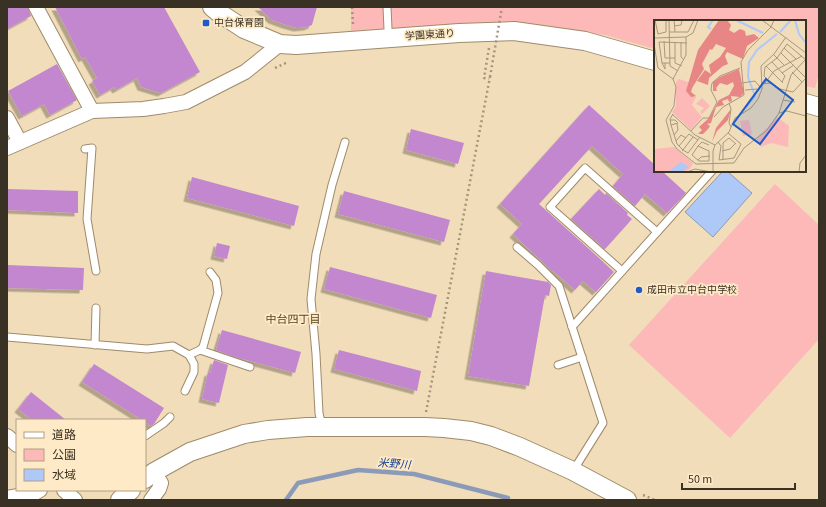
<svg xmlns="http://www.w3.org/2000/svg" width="826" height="507" viewBox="0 0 826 507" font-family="'Source Sans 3','Noto Sans JP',sans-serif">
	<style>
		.green { fill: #fcb9b7 }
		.water { fill: #aec9f7; stroke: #8b9bb7 }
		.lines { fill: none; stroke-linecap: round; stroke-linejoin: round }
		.stream { stroke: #8b9bb7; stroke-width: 4.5 }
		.building { fill: #c287ce; filter: url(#shadow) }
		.service-casing { stroke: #9e8b6a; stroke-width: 9 }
		.minor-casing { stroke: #9e8b6a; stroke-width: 16 }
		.tertiary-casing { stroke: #9e8b6a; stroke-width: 20 }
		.path { stroke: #a4957b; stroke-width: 2.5; stroke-dasharray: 2 3; stroke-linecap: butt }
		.service { stroke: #fff; stroke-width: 7 }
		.minor { stroke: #fff; stroke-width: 14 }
		.tertiary { stroke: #fff; stroke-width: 18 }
		.path-bridge { stroke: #a4957b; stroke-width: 2.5; stroke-dasharray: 2 3; stroke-linecap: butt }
		.poi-dot { fill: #1e5bc7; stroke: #ffeac7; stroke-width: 1.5 }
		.labels { text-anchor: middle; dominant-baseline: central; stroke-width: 3.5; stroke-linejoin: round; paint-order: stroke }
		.poi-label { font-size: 10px; fill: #393123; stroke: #ffeac7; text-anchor: start }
		.street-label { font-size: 10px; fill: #393123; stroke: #ffeac7 }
		.neighbourhood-label { font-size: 11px; fill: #574527; stroke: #ffeac7 }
		.water-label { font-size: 11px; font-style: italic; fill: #0d3e93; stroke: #ffeac7 }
		.inset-river { fill: none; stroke: #aec9f7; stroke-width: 2 }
		.inset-road { fill: none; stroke: #a7987e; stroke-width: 1 }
		.view { fill: #1e5bc7; fill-opacity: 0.15; stroke: #1e5bc7; stroke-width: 2 }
		.inset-edge { fill: none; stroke: #393123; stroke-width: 2 }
	</style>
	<defs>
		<filter id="shadow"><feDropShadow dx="-3.5" dy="3.5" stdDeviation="0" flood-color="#0004"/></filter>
	</defs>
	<rect width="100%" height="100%" fill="#f1ddba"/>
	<!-- green -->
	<g class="green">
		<polygon points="351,7 819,7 819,73 815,88 805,86 805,21 655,21 655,49 605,35 511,21 351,31"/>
		<polygon points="775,184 819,225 819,339 730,438 629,345"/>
	</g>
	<!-- water -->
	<polygon class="water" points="723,171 727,171 752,193 713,237 685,212"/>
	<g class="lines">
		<!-- stream -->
		<polyline class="stream" points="286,500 298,483 358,470 414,474 508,498"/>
	</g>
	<!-- building -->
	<g class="building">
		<polygon points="7,7 28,7 31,16 7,29"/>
		<polygon points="55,7 164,7 200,72 161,93 141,87 137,78 116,90 114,87 100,95 92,81 97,78 85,57 82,59"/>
		<polygon points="258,7 317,7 312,25 307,27 297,28 286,25 272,20"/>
		<polygon points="57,64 77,100 50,115 44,104 22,116 8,91"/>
		<polygon points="589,105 655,165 655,171 662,171 686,193 667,213 645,194 635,206 613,186 623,174 592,146 539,204 598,257 614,272 596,292 583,281 575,290 553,271 553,272 513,234 522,224 500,204"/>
		<polygon points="411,129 464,143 458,164 406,150"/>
		<polygon points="192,177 299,206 294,226 187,198"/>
		<polygon points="7,189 78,191 78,213 7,210"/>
		<polygon points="599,189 605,195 606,193 628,213 627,215 632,219 605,249 571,219"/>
		<polygon points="344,191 450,220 444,242 338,214"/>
		<polygon points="217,243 230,246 227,259 214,256"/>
		<polygon points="7,265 84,268 83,290 7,288"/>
		<polygon points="330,267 437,295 431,318 324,289"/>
		<polygon points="486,271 548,282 551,285 549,296 545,295 529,386 468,376"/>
		<polygon points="222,330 301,352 295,373 235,357 216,350"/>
		<polygon points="339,350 421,371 417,391 334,369"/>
		<polygon points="214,360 228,365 219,403 202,399 208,372 210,373"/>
		<polygon points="94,364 164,408 154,424 151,426 145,422 145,420 142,420 82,382"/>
		<polygon points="31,392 66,420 32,420 18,409"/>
	</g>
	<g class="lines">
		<defs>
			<g id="service">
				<polyline points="387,7 388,29 390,38"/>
				<polyline points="85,149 92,148 87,219 96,271"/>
				<polyline points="517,247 538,265 559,286 603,423 573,471"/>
				<polyline points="622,271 550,207 585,168 657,232"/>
				<polyline points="572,327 712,171"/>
				<polyline points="7,337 147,349 173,346 189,355 194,364 194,372 185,391"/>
				<polyline points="95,345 96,308"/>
				<polyline points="200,350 250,367"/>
				<polyline points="189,355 200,350 203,347 218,293 216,280 210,272"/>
				<polyline points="558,365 582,357"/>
				<polyline points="322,427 319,413 316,354 311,299 316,254 332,185 345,142"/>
				<polyline points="145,436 164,423 170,417"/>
			</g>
			<g id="minor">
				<polyline points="36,7 92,111"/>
				<polyline points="7,118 20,142"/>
				<polyline points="7,148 92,111 143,109 164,106 186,102 245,72 280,44"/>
				<polyline points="7,436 17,445"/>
				<polyline points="64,490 75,500"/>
				<polyline points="7,498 35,493 40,490"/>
				<polyline points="151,500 159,489 161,483 154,472"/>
			</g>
			<g id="tertiary">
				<polyline points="212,7 218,12 244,29 280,44 296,45 459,33 514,31 585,41 655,61"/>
				<polyline points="805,103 819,107"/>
				<polyline points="145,479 154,472 190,452 244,434 268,430 307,427 425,427 444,428 471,431 491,436 520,447 573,471 627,500"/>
				<polyline points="120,500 131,490"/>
			</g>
		</defs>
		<!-- service casing -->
		<use href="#service" class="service-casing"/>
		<!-- minor casing -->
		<use href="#minor" class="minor-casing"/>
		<!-- tertiary casing -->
		<use href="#tertiary" class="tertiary-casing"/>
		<!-- path -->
		<g class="path">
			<polyline points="352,7 353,24"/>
			<polyline points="489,48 484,78 489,79"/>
			<polyline points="275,68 288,62"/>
			<polyline points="426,412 490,77"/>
			<polyline points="643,495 655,500"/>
		</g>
		<!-- service -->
		<use href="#service" class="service"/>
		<!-- minor -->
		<use href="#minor" class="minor"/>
		<!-- tertiary -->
		<use href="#tertiary" class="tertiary"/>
		<!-- path-bridge -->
		<polyline class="path-bridge" points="490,77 502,7"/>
	</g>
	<!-- markers -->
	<g class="poi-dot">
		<rect x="202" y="19" width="8" height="8" rx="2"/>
		<circle cx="639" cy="290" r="4"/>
	</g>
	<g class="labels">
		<!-- poi labels -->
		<g class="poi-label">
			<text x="214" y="23">中台保育園</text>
			<text x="647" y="290">成田市立中台中学校</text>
		</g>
		<!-- street labels -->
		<g class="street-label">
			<text transform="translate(430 35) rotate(-4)">学園東通り</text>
		</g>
		<!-- neighbourhood labels -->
		<g class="neighbourhood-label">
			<text x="293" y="319">中台四丁目</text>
		</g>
		<!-- water labels -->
		<g class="water-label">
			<text transform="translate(394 464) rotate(4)">米野川</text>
		</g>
	</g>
	<!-- overview -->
	<g transform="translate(654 20)">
		<rect width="152" height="152" fill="#f1ddba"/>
		<path d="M25 59 40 64 37 72 42 77 38 85 48 97 37 110 18 92 22 86V62ZM48 78 56 86 48 94 46 92 50 88 42 84ZM123 97 135 106 134 127 117 123 107 127 102 120ZM95 100 98 114 89 116 86 101ZM20 127 39 143 36 149 29 152H0V129Z" fill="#fcb9b7"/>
		<path d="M65 0H73L77 5 75 10 80 13 86 9 91 11 92 16 100 14 105 18 93 26 89 39 73 32 71 36 74 44 69 46 55 58 54 65 43 61 51 50 57 54 55 45 66 37 72 28 62 24 58 30 56 29 48 44 50 49 38 68 37 72 42 76 37 77 32 71 44 30ZM85 49 90 73 86 77 77 76 78 81 75 82 74 79 68 81 70 85 62 87 57 103 53 104 56 106 54 109 49 114H44L48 110 45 107 55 98 65 80 75 75 80 66 79 62 73 65 66 63 62 68 63 71H59V62L66 57ZM77 89 74 100 63 111 58 122 62 108Z" fill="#e88685"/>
		<path d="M27 142 35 147 27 152H14Z" fill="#aec9f7"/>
		<path class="inset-river" d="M82 0 109 13M141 0 145 14 152 23M57 9 54 7 59 0M126 12 137 0M92 87 101 76 94 57 95 42 103 30 123 14"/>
		<path class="inset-road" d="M1 0 4 14 12 12V0M15 0 16 46 24 51M20 0 21 12M108 0 152 33M20 6 27 5 28 0M15 12H34L40 0M0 18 32 17 39 13 44 0M10 21 11 38H21M21 22V43L28 46M27 22V37L30 40M0 24 4 48 19 59 22 67 20 86 12 100 18 122 23 129 42 144 80 143 90 128 113 110 125 93 133 91 152 96M130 28 142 39M127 33 152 58M119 34 130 45M118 42 131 56 128 62M8 43 11 49V43M16 43H8L5 22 33 23M112 46 129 63M138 52 148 62M128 53 140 45M19 59 32 35V17M113 59 110 56 111 47 123 38 133 24 152 40M88 63 101 61 106 67M111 63 120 51 148 36M107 64 117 63 126 69 139 72 152 58M91 70 103 69M129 80 141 82M75 83 77 89 75 103 77 107M125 93 137 55 152 39M18 94 41 115 61 125M19 94 16 99 17 105 23 124 29 130 34 133 46 117M60 97 69 87 90 75 87 42 94 30 117 7 120 0M16 100H21L24 103 17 105M37 111 49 98H55L63 82 57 70 58 63 66 56 86 48M20 115 24 110 23 104M22 121 27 115 32 118M64 122 67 126 65 140 80 138 87 124 74 113M25 126 35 114 44 120M44 126 55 131V141H45L38 135 44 126 48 122 55 125M28 131 39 117M68 131 76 129 82 123M44 140 47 137 56 136M69 140V123L75 118 82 124M33 152 41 149 57 152M59 152V131L61 125 75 112 81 98 97 88 104 79 108 69 107 46 120 34 132 17M145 152 146 143 152 135"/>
		<path class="view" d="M112 59 139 80 106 124 79 104Z"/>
		<rect width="152" height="152" class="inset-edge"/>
	</g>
	<!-- border -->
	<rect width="826" height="507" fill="none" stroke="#393123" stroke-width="16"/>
	<!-- legend -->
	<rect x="16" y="419" width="130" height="72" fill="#ffeac7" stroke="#b0a085"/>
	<rect x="24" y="432" width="20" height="6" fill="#ffffff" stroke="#b0a085"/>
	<text x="52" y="439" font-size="12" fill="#393123">道路</text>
	<rect x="24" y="449" width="20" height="12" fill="#fcb9b7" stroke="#b0a085"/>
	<text x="52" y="459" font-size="12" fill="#393123">公園</text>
	<rect x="24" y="469" width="20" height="12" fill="#aec9f7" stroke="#b0a085"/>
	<text x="52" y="479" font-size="12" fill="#393123">水域</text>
	<!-- scale -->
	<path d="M682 483v6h113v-6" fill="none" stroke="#393123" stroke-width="2"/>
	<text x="688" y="483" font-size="12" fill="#393123" stroke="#ffeac7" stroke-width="3" paint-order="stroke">50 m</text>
</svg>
